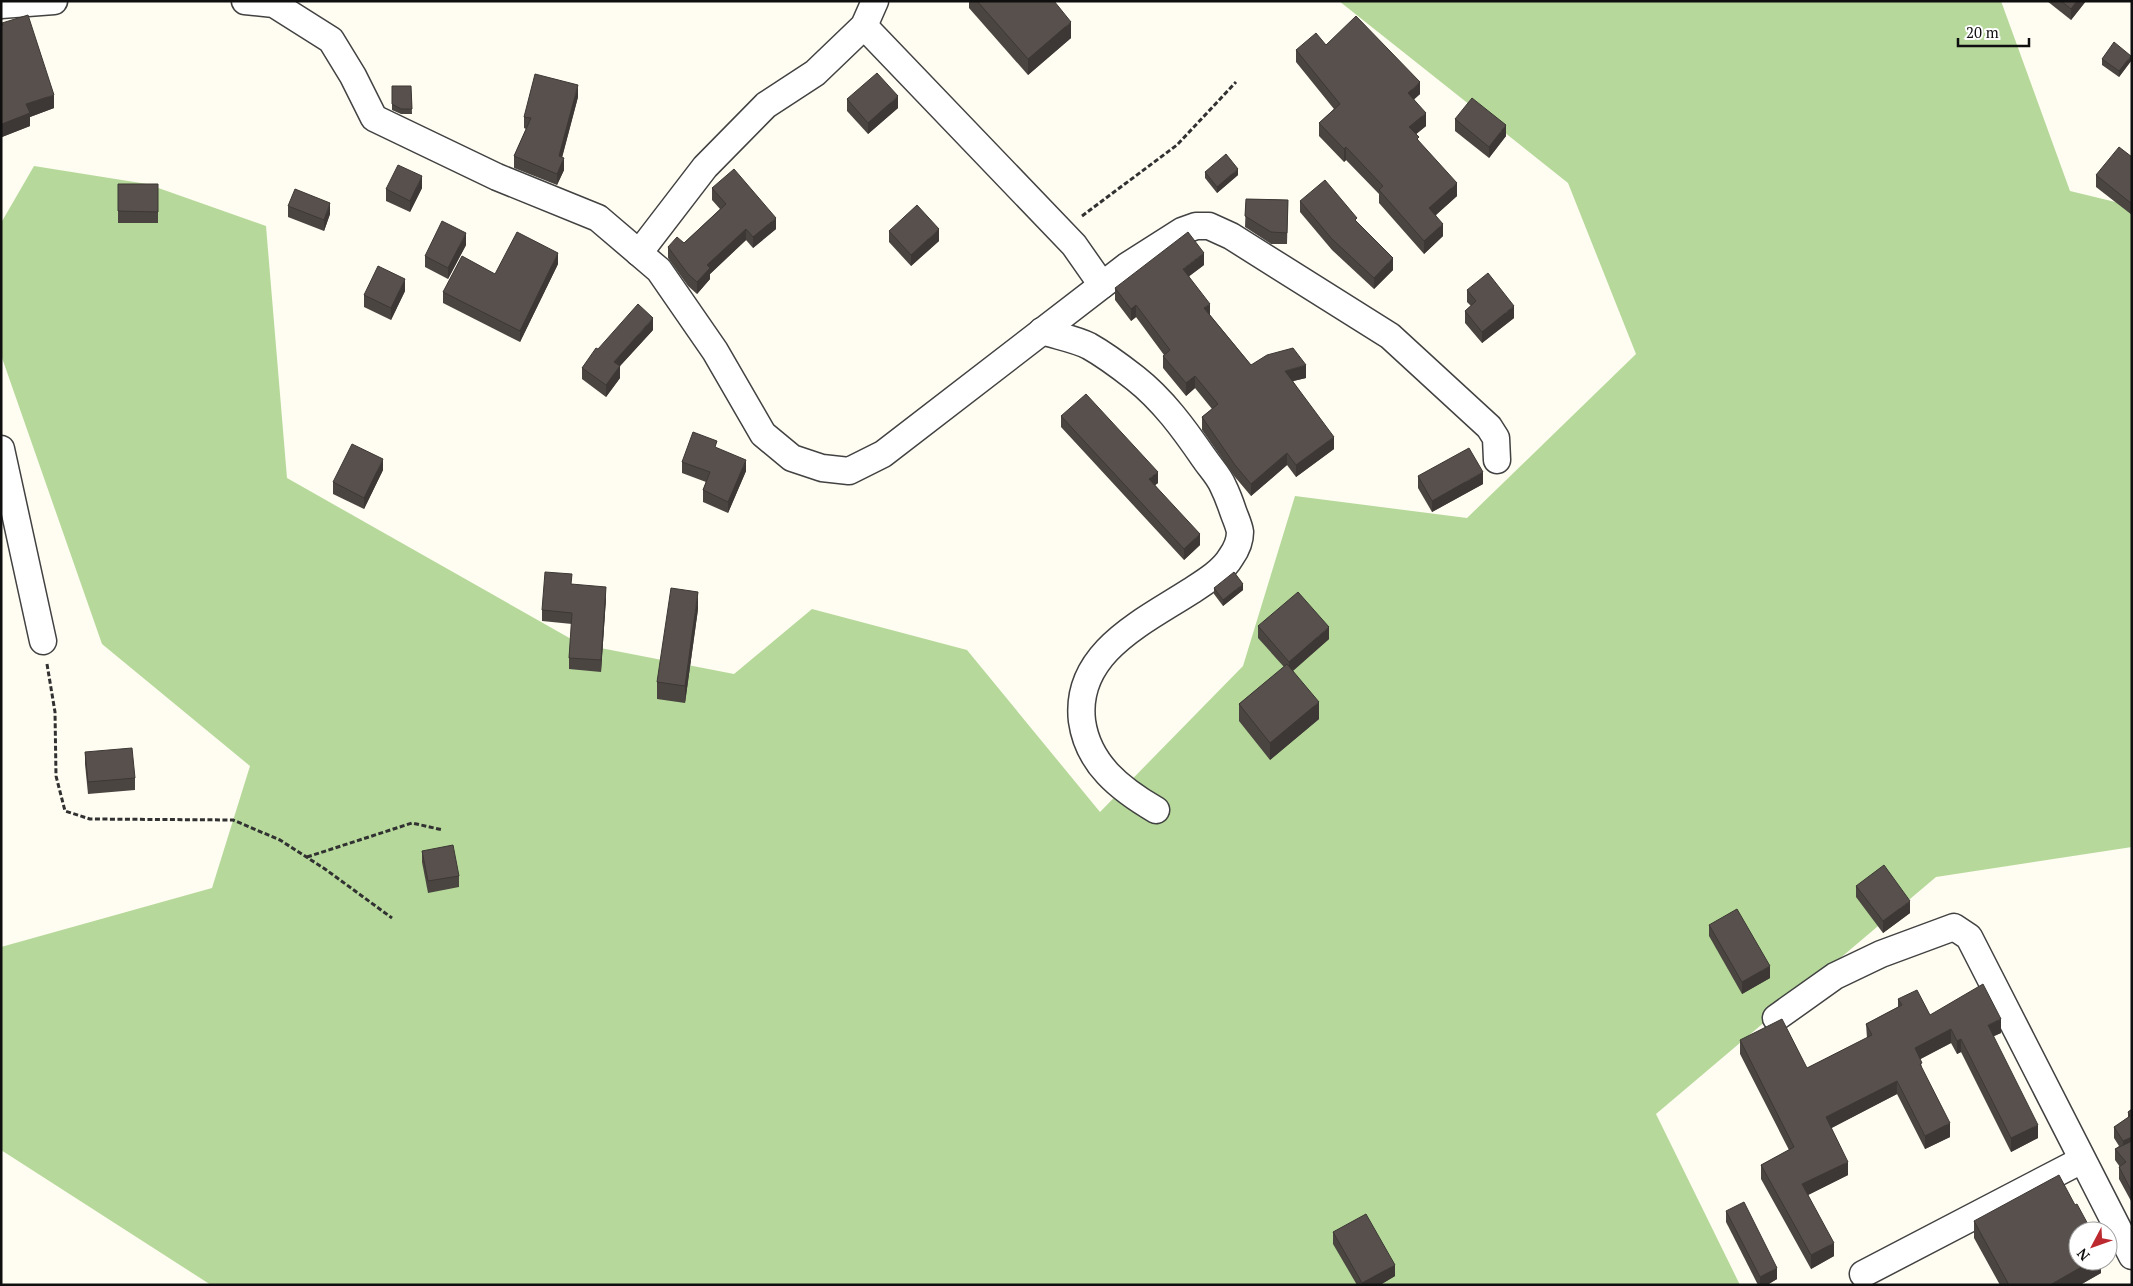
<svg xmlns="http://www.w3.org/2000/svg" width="2133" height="1286" viewBox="0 0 2133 1286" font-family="'PT Serif',serif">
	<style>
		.forest { fill: #b6d99b }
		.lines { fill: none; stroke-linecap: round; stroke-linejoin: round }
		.street-casing { stroke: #424242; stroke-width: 29 }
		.path { stroke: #313131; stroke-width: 3; stroke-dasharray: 5 2.5; stroke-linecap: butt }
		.street { stroke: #fff; stroke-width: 26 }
		.wall { fill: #4b4541 }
		.shaded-wall { fill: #3d3835 }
		.building { fill: #57504c; stroke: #3d3835 }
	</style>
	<rect width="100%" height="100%" fill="#fffcf1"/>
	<!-- forest -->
	<polygon class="forest" points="1339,1 2001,1 2070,191 2132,206 2132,847 1936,877 1656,1114 1740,1285 211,1285 1,1150 1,947 212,888 250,766 102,644 1,355 1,223 34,166 147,184 266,226 287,478 580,644 734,674 812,609 967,650 1100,812 1243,666 1295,496 1467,518 1636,354 1568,183"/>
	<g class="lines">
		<defs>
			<g id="street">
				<polyline points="245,1 274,4 331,40 353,76 374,118 497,177 598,218 659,270 715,351 763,434 792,458 822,468 849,471 883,454 1127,266 1182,231 1196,226 1209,226 1231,236 1390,336 1489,427 1496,438 1497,460"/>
				<polyline points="1,5 54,1"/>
				<polyline points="864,26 1074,245 1102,285"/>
				<polyline points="639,253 705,167 766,105 815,73 864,26 875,1"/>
				<path d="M1042 331C1057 336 1075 339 1089 346 1105 355 1121 367 1135 378 1163 400 1184 429 1204 458 1210 467 1219 476 1223 486 1227 494 1230 502 1233 511 1235 517 1239 525 1240 532 1240 540 1236 550 1231 557 1223 571 1205 582 1191 591 1143 622 1074 653 1082 721 1088 764 1120 789 1156 810"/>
				<polyline points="1,449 43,641"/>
				<polyline points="1776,1018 1835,976 1881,954 1954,927 1969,937 2132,1256"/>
				<polyline points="1863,1274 2082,1160"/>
			</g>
		</defs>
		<!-- street casing -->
		<use href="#street" class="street-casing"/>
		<!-- path -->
		<g class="path">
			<polyline points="1082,216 1177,145 1236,82"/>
			<polyline points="47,664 55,712 56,776 65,811 90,819 233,820 280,840 325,869 392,918"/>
			<polyline points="307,857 412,823 443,830"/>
		</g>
		<!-- street -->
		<use href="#street" class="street"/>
	</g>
	<!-- wall -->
	<g class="wall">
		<polygon points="969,1 1054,1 1071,38 1028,75 969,8"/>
		<polygon points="2047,1 2086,1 2071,20"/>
		<polygon points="2,23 54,108 30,117 30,126 2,137 1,135 1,26 2,25"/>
		<polygon points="1326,45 1420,94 1414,99 1426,126 1416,134 1419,142 1457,196 1436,215 1443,236 1424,254 1379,203 1379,194 1346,160 1344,162 1319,136 1319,123 1334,109 1296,62 1296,50"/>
		<polygon points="2102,59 2131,61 2119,77 2102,65"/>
		<polygon points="392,86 411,86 412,114 401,114 392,110"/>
		<polygon points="578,97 562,158 564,170 557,185 514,168 514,156 526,129 524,128 524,117"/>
		<polygon points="847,99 898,108 868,134 847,111"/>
		<polygon points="1455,119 1506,136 1489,158 1455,131"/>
		<polygon points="2132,157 2132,215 2096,187 2096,175"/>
		<polygon points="1205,172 1238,175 1217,193 1205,178"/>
		<rect x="118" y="184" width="40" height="39"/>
		<polygon points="422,188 410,212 386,201 386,189"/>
		<polygon points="712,188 776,229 753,248 746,240 710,274 710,279 697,294 688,286 668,258 668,247 684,243 720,209 712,200"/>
		<polygon points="1246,199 1288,200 1287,244 1271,244 1245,227"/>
		<polygon points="1300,201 1357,222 1393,270 1374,289 1332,250 1300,212"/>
		<polygon points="288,206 330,214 324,231 288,217"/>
		<polygon points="889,231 939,241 911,266 889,242"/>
		<polygon points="466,245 448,279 425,267 425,256"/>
		<polygon points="558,264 520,342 443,303 443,292 495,274"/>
		<polygon points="1204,265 1189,276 1210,315 1251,365 1306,378 1293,381 1334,449 1296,477 1287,465 1251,496 1235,477 1202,430 1202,417 1212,409 1195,388 1186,396 1163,368 1163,356 1164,355 1136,317 1131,321 1115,300 1115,288"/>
		<polygon points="1467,290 1514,318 1482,343 1465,323 1465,311 1471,306 1467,302"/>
		<polygon points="405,291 391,320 364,307 364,295"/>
		<polygon points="653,330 620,366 620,378 606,397 582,379 582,368 598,349"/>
		<polygon points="1061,416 1158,483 1155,485 1200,545 1184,560 1061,427"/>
		<polygon points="717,448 746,471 728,513 703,502 703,490 706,482 682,473 682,462"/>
		<polygon points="383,470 364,509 333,494 333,482"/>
		<polygon points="1418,476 1483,484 1432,512 1418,488"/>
		<polygon points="572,584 606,598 601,672 569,669 569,658 572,624 542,621 542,610"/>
		<polygon points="1214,588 1243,590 1223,606 1214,594"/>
		<polygon points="698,609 685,703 657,699 657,682"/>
		<polygon points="1258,626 1329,639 1293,671 1319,719 1270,760 1239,721 1239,704 1284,667 1258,638"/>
		<polygon points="85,752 135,778 135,790 88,794 85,764"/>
		<polygon points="422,851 459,876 459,887 428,893 422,862"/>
		<polygon points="1856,886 1910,913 1883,933 1856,897"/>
		<polygon points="1709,925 1770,978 1742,994 1709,936"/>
		<polygon points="1898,999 1930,1015 2001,1033 1993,1036 2038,1138 2011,1152 1961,1052 1957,1054 1951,1043 1920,1059 1922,1068 1950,1137 1925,1149 1897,1094 1831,1128 1848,1175 1808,1195 1834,1256 1811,1269 1761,1179 1761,1165 1789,1150 1740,1054 1740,1040 1807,1068 1867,1038 1866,1024 1898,1007"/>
		<polygon points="2132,1109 2131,1201 2119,1179 2119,1167 2120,1167 2115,1160 2115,1149 2119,1146 2114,1138 2114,1127 2128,1118 2128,1112"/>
		<polygon points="1726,1211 1777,1279 1767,1285 1758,1285 1726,1222"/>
		<polygon points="1974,1221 2090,1231 2078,1231 2101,1261 2101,1273 2080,1285 2000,1285 1974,1238"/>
		<polygon points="1333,1232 1395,1276 1380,1285 1357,1285 1333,1244"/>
	</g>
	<!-- shaded-wall -->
	<g class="shaded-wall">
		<polygon points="2077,1 2086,1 2071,20 2071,9"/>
		<polygon points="1071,22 1071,38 1028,75 1028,59"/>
		<polygon points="2131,56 2131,61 2119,77 2119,71"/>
		<polygon points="1420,82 1420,94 1408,105 1408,93"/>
		<polygon points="578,85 578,97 559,168 559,156"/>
		<polygon points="54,95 54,108 30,117 30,126 2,137 2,124 26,104"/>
		<polygon points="898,96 898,108 868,134 868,123"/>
		<polygon points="1426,113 1426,126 1409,140 1409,127"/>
		<polygon points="1506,125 1506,136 1489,158 1489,147"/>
		<polygon points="1346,147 1346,160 1344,162 1344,149"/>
		<polygon points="564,158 564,170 557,185 557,174"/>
		<polygon points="1238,169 1238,175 1217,193 1217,187"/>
		<polygon points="422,176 422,188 410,212 410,201"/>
		<polygon points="1457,183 1457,196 1429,221 1429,208"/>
		<polygon points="330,203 330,214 324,231 324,220"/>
		<polygon points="776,218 776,229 753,248 753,237"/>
		<polygon points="1443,224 1443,236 1424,254 1424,241"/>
		<polygon points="746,229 746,240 710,274 710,279 697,294 697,282 707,265"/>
		<polygon points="939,229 939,241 911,266 911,255"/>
		<polygon points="466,233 466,245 448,279 448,268"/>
		<polygon points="558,253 558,264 520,342 520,331"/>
		<polygon points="1204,253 1204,265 1183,281 1183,269"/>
		<polygon points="1393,258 1393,270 1374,289 1374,278"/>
		<polygon points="405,279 405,291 391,320 391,308"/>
		<polygon points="1210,304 1210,316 1204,308"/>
		<polygon points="1136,305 1136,317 1131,321 1131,309"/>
		<polygon points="1514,306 1514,318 1482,343 1482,332"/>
		<polygon points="653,318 653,330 620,366 620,378 606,397 606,385 614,362"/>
		<polygon points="1306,365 1306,378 1285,383 1285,371"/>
		<polygon points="1195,376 1195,388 1186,396 1186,383"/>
		<polygon points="1334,437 1334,449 1296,477 1296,465"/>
		<polygon points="1287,453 1287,465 1251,496 1251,484"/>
		<polygon points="383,459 383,470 364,509 364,498"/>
		<polygon points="746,460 746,471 728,513 728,502"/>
		<polygon points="1158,472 1158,483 1149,490 1149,479"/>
		<polygon points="1483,472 1483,484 1432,512 1432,501"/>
		<polygon points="1200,534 1200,545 1184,560 1184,549"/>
		<polygon points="1243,584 1243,590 1223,606 1223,600"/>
		<polygon points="606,587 606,598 601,672 601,660"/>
		<polygon points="698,592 698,609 685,703 685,686"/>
		<polygon points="1329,627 1329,639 1289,674 1289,662"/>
		<polygon points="1319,702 1319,719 1270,760 1270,743"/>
		<polygon points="1910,901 1910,913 1883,933 1883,921"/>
		<polygon points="1770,966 1770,978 1742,994 1742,982"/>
		<polygon points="2001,1019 2001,1033 1988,1039 1988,1025"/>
		<polygon points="1951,1029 1951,1043 1915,1062 1915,1048"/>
		<polygon points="1961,1039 1961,1052 1957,1054 1957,1041"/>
		<polygon points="1897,1081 1897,1094 1826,1131 1826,1117"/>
		<polygon points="1950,1123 1950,1137 1925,1149 1925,1136"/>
		<polygon points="2038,1125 2038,1138 2011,1152 2011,1138"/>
		<polygon points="2132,1137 2132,1149 2123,1153 2123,1141"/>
		<polygon points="1848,1162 1848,1175 1802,1198 1802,1184"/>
		<polygon points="2132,1189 2132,1201 2131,1201 2131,1190"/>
		<polygon points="1834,1243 1834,1256 1811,1269 1811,1255"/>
		<polygon points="2092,1261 2101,1261 2101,1273 2080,1285 2050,1285"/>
		<polygon points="1395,1265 1395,1276 1380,1285 1362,1285 1362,1283"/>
		<polygon points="1777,1268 1777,1279 1767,1285 1760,1285 1760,1277"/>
	</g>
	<!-- building -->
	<g class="building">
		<polygon points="977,1 1054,1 1071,22 1028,59"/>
		<polygon points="2061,1 2077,1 2071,9"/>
		<polygon points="28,15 54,95 26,104 30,113 2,124 1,121 1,26 3,25 2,23"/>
		<polygon points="1356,16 1420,82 1408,93 1426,113 1409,127 1419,137 1417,139 1457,183 1429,208 1443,224 1424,241 1379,190 1383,186 1346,147 1344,149 1319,123 1340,104 1296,50 1316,33 1326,45"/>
		<polygon points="2114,42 2131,56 2119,71 2102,59"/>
		<polygon points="877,73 898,96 868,123 847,99"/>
		<polygon points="535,74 578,85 559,156 564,158 557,174 514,156 531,118 524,117"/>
		<polygon points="392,86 411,86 412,109 401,109 392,104"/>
		<polygon points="1472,98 1506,125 1489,147 1455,119"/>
		<polygon points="2119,147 2132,157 2132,204 2096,175"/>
		<polygon points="1226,154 1238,169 1217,187 1205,172"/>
		<polygon points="398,165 422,176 410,201 386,189"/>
		<polygon points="734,169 776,218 753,237 746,229 707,265 710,268 697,282 688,274 668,247 677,237 684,243 726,204 712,188"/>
		<polygon points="1325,180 1357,218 1355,220 1393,258 1374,278 1332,239 1300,201"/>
		<polygon points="118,184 158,184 158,212 118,211"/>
		<polygon points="295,189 330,203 324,220 288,206"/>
		<polygon points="1246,199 1288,200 1287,233 1271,232 1245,216"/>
		<polygon points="917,205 939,229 911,255 889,231"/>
		<polygon points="442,221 466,233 448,268 425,256"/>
		<polygon points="517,232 558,253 520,331 443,292 462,256 495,274"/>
		<polygon points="1188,232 1204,253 1183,269 1210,304 1204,308 1251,365 1267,355 1293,348 1306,365 1285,371 1334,437 1296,465 1287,453 1251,484 1235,465 1202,417 1218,404 1195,376 1186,383 1163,356 1170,350 1136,305 1131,309 1115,288"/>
		<polygon points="378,266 405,279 391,308 364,295"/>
		<polygon points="1488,273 1514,306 1482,332 1465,311 1476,301 1467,290"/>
		<polygon points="638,304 653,318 614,362 620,366 606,385 582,368 596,348 598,349"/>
		<polygon points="1086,394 1158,472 1149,479 1200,534 1184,549 1061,416"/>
		<polygon points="693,432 717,441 715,447 746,460 728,502 703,490 710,472 682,462"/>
		<polygon points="352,444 383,459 364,498 333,482"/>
		<polygon points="1469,448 1483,472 1432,501 1418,476"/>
		<polygon points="545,572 572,574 571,584 606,587 601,660 569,658 572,613 542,610"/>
		<polygon points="1234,572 1243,584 1223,600 1214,588"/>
		<polygon points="671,588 698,592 685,686 657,682"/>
		<polygon points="1298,592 1329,627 1289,662 1258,626"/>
		<polygon points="1287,664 1319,702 1270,743 1239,704"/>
		<polygon points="132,748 135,778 88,782 85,752"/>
		<polygon points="453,845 459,876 428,881 422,851"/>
		<polygon points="1884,865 1910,901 1883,921 1856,886"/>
		<polygon points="1737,909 1770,966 1742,982 1709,925"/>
		<polygon points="1983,984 2001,1019 1988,1025 2038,1125 2011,1138 1961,1039 1957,1041 1951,1029 1915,1048 1922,1063 1920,1064 1950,1123 1925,1136 1897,1081 1826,1117 1848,1162 1802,1184 1834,1243 1811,1255 1761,1165 1794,1147 1740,1040 1782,1019 1807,1068 1872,1035 1866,1024 1902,1005 1898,999 1917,990 1930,1015"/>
		<polygon points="2132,1109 2132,1137 2123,1141 2114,1127 2130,1116 2128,1112"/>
		<polygon points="2132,1141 2132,1189 2131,1190 2119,1167 2126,1162 2115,1149"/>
		<polygon points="2059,1175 2075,1205 2077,1204 2090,1228 2087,1230 2087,1231 2078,1231 2078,1261 2092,1261 2050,1285 2009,1285 1974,1221"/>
		<polygon points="1744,1202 1777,1268 1760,1277 1726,1211"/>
		<polygon points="1366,1214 1395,1265 1362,1283 1333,1232"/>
	</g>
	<!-- border -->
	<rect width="2133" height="1286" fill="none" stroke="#0f0f0f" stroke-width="5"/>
	<!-- north arrow -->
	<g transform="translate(2093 1246) rotate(229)"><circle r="24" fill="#ffffff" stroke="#9f9f9f"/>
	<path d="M0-4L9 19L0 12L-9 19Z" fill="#bc2a30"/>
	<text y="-8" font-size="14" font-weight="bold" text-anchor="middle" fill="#0f0f0f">N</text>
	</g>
	<!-- scale -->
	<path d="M1958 38v8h71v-8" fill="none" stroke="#0f0f0f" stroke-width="2.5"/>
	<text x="1966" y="38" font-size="15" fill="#0f0f0f" stroke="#ffffff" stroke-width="4" paint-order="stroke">20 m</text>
</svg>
